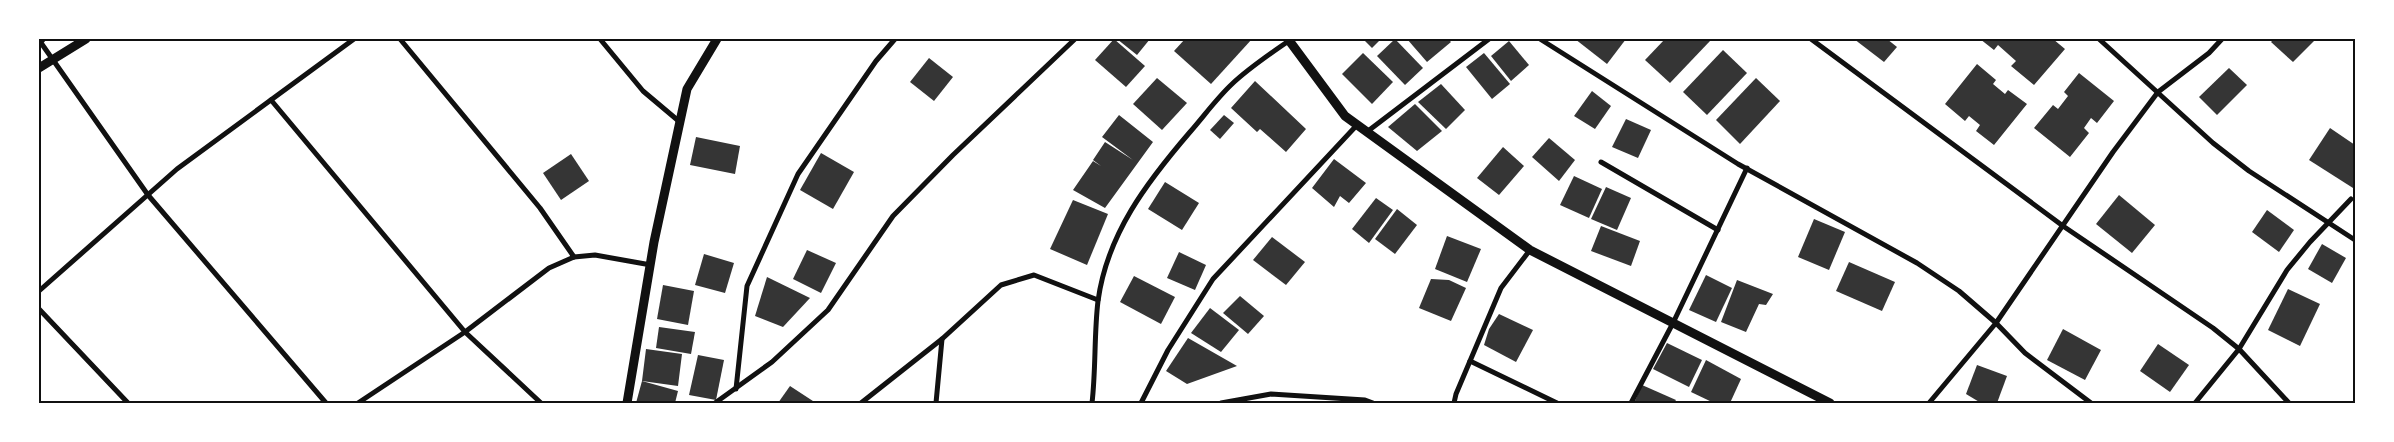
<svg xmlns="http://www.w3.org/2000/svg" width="2394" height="442" viewBox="0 0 2394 442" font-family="'Exo 2',sans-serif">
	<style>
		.building { fill: #353535 }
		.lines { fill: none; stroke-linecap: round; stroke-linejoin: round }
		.minor { stroke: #111; stroke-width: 5 }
		.tertiary { stroke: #111; stroke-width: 9 }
		.neatline { fill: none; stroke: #111; stroke-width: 2 }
	</style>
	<rect width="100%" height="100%" fill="#fff"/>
	<!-- building -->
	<g class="building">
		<polygon points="1114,39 1145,66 1126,87 1095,60"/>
		<polygon points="1117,39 1150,39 1137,55"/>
		<polygon points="1185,39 1252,39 1211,84 1174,51"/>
		<polygon points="1363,39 1381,39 1372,48"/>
		<polygon points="1395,39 1423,68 1405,85 1377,56"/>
		<polygon points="1407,39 1448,39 1451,42 1427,62"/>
		<polygon points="1575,39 1626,39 1607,64"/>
		<polygon points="1665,39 1707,39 1710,41 1670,83 1645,60"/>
		<polygon points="1854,39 1887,39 1897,47 1884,62"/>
		<polygon points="1980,39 2053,39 2065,49 2034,85 2011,66 2016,61 1998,45 1994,50"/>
		<polygon points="2274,39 2316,39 2293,62 2271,42"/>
		<polygon points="1509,41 1529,65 1511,81 1491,56"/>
		<polygon points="1723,50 1747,73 1707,115 1683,92"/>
		<polygon points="1363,53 1393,82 1372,104 1342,74"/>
		<polygon points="1484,53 1510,84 1492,99 1466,67"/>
		<polygon points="929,58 953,77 934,101 910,82"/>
		<polygon points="1977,64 1996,80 1993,84 2005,94 2008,90 2027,104 1994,145 1976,131 1980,125 1969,116 1965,121 1945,104"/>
		<polygon points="2229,68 2247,85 2217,115 2199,97"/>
		<polygon points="2079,73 2114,101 2097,123 2091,118 2084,128 2089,133 2070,157 2034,128 2053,105 2058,109 2068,96 2064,92"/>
		<polygon points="1157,78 1187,103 1162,130 1133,104"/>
		<polygon points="1756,78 1780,101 1740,144 1716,120"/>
		<polygon points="1255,81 1306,129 1286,152 1260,129 1257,132 1231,108"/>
		<polygon points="1441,84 1465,110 1446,129 1418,102"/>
		<polygon points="1592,91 1611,106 1595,129 1574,116"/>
		<polygon points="1415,104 1442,131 1417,151 1388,127"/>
		<polygon points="1119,115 1153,142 1105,208 1073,190 1093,161 1101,166 1093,160 1105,142 1133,160 1102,137"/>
		<polygon points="1224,115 1234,123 1220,139 1210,130"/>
		<polygon points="1626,119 1651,130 1638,158 1612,147"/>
		<polygon points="2330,128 2355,145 2355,185 2353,188 2309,160"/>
		<polygon points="696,137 740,146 735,174 690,165"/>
		<polygon points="1549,138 1575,160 1559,181 1532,157"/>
		<polygon points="1503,147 1524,166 1499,195 1477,178"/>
		<polygon points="821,153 854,172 833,209 800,190"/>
		<polygon points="571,154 589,181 561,200 543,173"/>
		<polygon points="1334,159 1366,183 1349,203 1340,196 1334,207 1312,188"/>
		<polygon points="1574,176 1602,189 1589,218 1560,205"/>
		<polygon points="1165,182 1199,203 1182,230 1148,209"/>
		<polygon points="1606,187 1631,198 1617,230 1591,219"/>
		<polygon points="2119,195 2155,225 2132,253 2096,224"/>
		<polygon points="1376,198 1393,210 1369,243 1352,229"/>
		<polygon points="1073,200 1108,214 1087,265 1050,249"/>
		<polygon points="1397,209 1417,225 1395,254 1375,239"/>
		<polygon points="2267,210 2294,230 2279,252 2252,232"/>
		<polygon points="1814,219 1845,232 1829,270 1798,257"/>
		<polygon points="1601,226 1640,241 1631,266 1591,251"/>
		<polygon points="1447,236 1481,249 1467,282 1435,269"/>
		<polygon points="1272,237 1305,262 1286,285 1253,260"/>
		<polygon points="2322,244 2346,258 2332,283 2308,269"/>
		<polygon points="807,250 836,263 821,293 793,279"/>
		<polygon points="1179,252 1206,265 1195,290 1167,278"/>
		<polygon points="704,254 734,263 725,293 695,285"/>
		<polygon points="1849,262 1895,282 1882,311 1836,291"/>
		<polygon points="1706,275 1732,288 1716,322 1689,310"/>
		<polygon points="1134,276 1175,297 1161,324 1120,302"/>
		<polygon points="767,277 810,298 783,327 755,316"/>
		<polygon points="1431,279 1449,280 1466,288 1451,321 1419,308"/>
		<polygon points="1737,280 1773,294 1766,305 1759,304 1746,332 1721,322"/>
		<polygon points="663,285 694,291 688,325 657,319"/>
		<polygon points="2288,289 2320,304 2300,346 2268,330"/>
		<polygon points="1240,296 1264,316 1248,334 1223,313"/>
		<polygon points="1210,308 1239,330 1221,352 1191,333"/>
		<polygon points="1499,314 1533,330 1516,362 1484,345 1489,329"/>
		<polygon points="659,327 695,332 691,354 656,348"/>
		<polygon points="2063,329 2101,350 2085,380 2047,360"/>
		<polygon points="1188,338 1237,366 1187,384 1166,371"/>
		<polygon points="1667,343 1702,360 1689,387 1653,369"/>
		<polygon points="2158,344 2189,365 2170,392 2140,371"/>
		<polygon points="646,349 682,354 678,386 642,381"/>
		<polygon points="698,355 724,360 716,400 689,395"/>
		<polygon points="1706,360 1741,379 1730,403 1714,403 1691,392"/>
		<polygon points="1977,365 2007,376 1997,403 1981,403 1966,394"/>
		<polygon points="642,381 678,391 675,403 636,403"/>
		<polygon points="1642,385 1676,400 1674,403 1634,403"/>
		<polygon points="790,386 816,403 778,403"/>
	</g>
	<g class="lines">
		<!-- minor -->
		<g class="minor">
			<polyline points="400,39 540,208 574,257"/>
			<polyline points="600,39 643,91 681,123"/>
			<polyline points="1540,39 1738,164 1917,263 1959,291 1996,323 2025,353 2091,403"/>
			<polyline points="1811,39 2063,226 2213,328 2239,349 2289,403"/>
			<polyline points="2099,39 2213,143 2249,171 2355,240"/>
			<polyline points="39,40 148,195 326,403"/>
			<polyline points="271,100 465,332 541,403"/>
			<polyline points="1368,131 1489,39"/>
			<polyline points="1601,162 1718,230"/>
			<polyline points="39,291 177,169 354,39"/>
			<polyline points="39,309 128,403"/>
			<polyline points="1470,361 1557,403"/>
			<polyline points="736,389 747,286 798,174 876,61 895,39"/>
			<polyline points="358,403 465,332 549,268 574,257 595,255 651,265"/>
			<polyline points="715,403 772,362 828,310 893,216 953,155 1075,39"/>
			<polyline points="861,403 942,339 1001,285 1034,275 1098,300"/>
			<polyline points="936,403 942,339"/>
			<path d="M1092 403C1096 369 1094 334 1098 301 1107 234 1147 182 1190 132 1204 116 1217 98 1232 84 1250 67 1270 54 1290 40"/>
			<polyline points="1141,403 1168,350 1213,279 1357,125"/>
			<polyline points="1221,403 1271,394 1365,400 1373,403"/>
			<polyline points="1454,403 1456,394 1501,288 1530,250"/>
			<polyline points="1631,403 1673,323 1747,168"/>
			<polyline points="1929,403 1996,323 2113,152 2158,92 2209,53 2222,39"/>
			<polyline points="2195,403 2239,349 2287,270 2310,242 2351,199"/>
		</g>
		<!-- tertiary -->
		<g class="tertiary">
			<polyline points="1288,39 1345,116 1530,250 1830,403"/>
			<polyline points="39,40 41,39"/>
			<polyline points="39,68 86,39"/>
			<polyline points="627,403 654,242 687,89 717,39"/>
		</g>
	</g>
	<!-- border -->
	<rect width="2394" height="442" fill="none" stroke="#ffffff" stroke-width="80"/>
	<rect x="40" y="40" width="2314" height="362" class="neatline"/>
</svg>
